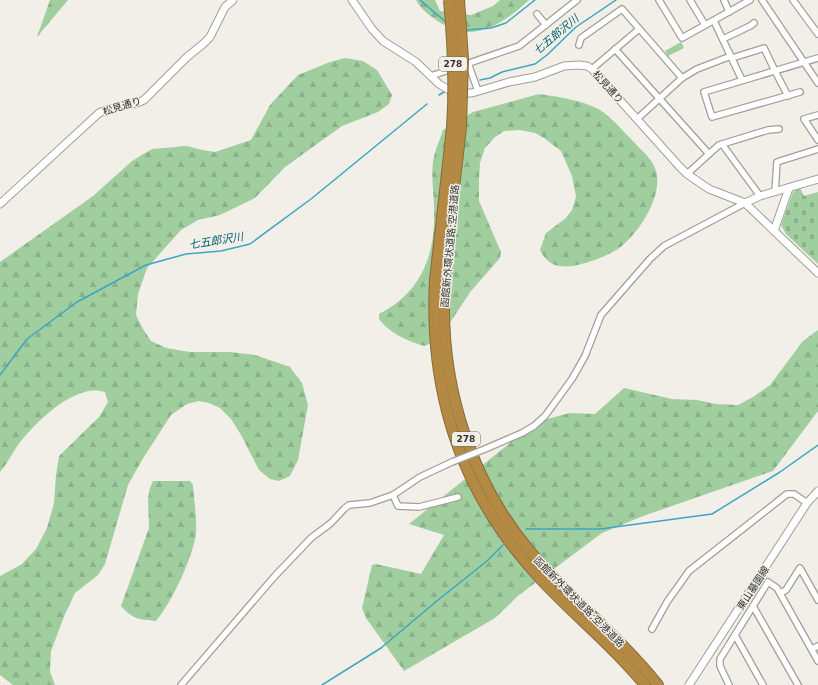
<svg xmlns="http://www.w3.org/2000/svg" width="818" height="685" viewBox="0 0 818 685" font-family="'DejaVu Sans','Noto Sans JP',sans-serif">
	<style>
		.green { fill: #a0ce9f }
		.forest { fill: url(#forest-firs) }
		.cemetery { fill: url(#cemetery-stones) }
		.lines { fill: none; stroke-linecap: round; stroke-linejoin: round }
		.stream { stroke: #3ca6c2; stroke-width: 1.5 }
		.minor-casing { stroke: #a09f98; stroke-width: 8 }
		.tertiary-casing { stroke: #a09f98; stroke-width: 9 }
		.motorway-casing { stroke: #866b3c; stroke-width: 12 }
		.minor { stroke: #fff; stroke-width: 5.5 }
		.tertiary { stroke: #fff; stroke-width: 7 }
		.motorway { stroke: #b38943; stroke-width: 10 }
		.minor-bridge-casing { stroke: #a09f98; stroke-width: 8; stroke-linecap: butt }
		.motorway-bridge-casing { stroke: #866b3c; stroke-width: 12; stroke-linecap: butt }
		.minor-bridge { stroke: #fff; stroke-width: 5.5 }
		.motorway-bridge { stroke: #b38943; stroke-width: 10 }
		.labels { text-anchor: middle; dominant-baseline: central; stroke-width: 3; stroke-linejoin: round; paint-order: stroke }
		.shield { fill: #f1efe8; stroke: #6b6b66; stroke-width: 1 }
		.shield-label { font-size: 9px; font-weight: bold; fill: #32322f }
		.street-label { font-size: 10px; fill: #32322f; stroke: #f1efe8 }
		.water-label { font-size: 11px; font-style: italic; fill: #086175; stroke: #f1efe8 }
	</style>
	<defs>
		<pattern id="forest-firs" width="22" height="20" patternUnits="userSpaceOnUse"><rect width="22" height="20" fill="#a0ce9f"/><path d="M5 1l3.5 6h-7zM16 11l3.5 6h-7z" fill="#8ab189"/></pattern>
		<pattern id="cemetery-stones" width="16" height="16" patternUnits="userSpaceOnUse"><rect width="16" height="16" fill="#a0ce9f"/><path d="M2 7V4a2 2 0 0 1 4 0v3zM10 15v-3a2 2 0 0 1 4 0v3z" fill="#8ab189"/></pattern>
	</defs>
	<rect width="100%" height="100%" fill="#f1efe8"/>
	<!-- green -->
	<polygon class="green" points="681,42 684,48 668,56 665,51"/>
	<!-- forest -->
	<g class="forest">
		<polygon points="50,0 68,0 37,37"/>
		<path d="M416 0H435L440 11 471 15 493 6 500 0H529C511 16 492 32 467 32L465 19 446 18 444 25C434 19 422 11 416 0Z"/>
		<path d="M345 58 363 61 377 70 392 95 389 104 378 112 342 126 285 167 255 198 220 215 198 220 181 230 147 268 138 294 136 315 143 329 151 341 166 348 190 352H230L255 355 290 367 302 383 308 405 298 460 290 476 279 481 270 479 259 470 241 435 231 419 220 408 209 403 199 401 187 404 171 415 142 460 128 485 105 564 98 575 75 593 65 614 51 651 50 672 55 685H13L0 675V576L22 564 36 549 47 528 54 503 56 475 59 456 99 417 108 402 105 392C76 382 37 421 21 441 13 451 8 463 0 472V262L93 196 132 161 152 149 187 146 202 150 215 152 251 140 270 105 298 75 330 62Z"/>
		<path d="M539 94C559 97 582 100 600 110 611 117 620 128 629 137 636 145 648 155 653 164 668 189 641 230 622 246 610 256 575 269 560 266 550 265 544 258 540 250L546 233 566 218 572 210 576 197 572 176 561 151 544 138 535 133 520 130 504 131 495 137 485 148 480 163 479 179V201L501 252 500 258 471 291 445 330 435 342 424 346C408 341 389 333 379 319V314C422 292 436 254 434 208 434 194 431 176 433 162 434 152 440 140 443 130L473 112Z"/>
		<polygon points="818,330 818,411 773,471 643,516 602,533 519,595 495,618 404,671 366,618 362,608 372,565 376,564 421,574 444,535 409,524 536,422 570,413 595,414 624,388 672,399 697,400 716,404 738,405 753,397 770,385 803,341"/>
		<path d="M153 481H190L193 485C194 499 197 521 196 534 192 559 172 602 156 621 138 619 134 620 121 606L149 528 148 498 150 488Z"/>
	</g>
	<!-- cemetery -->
	<polygon class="cemetery" points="800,188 804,196 818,192 818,264 786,234 781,225 793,192"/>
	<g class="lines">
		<!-- stream -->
		<g class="stream">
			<polyline points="420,0 447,23"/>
			<polyline points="466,30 491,28 506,23 535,0"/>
			<polyline points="480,80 490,78 502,72 535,64 547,55 576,27 616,0"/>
			<polyline points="439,95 444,92"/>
			<polyline points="0,375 27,339 77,302 146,265 186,254 221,251 250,244 311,199 427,104"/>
			<polyline points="526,529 600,529 712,514 780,472 818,445"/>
			<polyline points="322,685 381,648 438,600 487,561 503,545"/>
		</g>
		<defs>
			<g id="minor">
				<polyline points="659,0 682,38 750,0"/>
				<polyline points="690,0 705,25"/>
				<polyline points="724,0 729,12"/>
				<polyline points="762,0 818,83"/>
				<polyline points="793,0 818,34"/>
				<polyline points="537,14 546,25"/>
				<polyline points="714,21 742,80"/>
				<polyline points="723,39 750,26 754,23"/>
				<polyline points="579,45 581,38 622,9 682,78"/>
				<polyline points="615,49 709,154"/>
				<polyline points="732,58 764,48 775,71"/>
				<polyline points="468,63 478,91"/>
				<polyline points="592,69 639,29"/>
				<polyline points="775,71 788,96"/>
				<polyline points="431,76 519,46 577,0"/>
				<polyline points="800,92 712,117 704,92 818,58"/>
				<polyline points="818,115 804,119 818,140"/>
				<polyline points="637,119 682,78 697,69 731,56"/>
				<polyline points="722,144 760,196"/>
				<polyline points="687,174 719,145 768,130 779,129"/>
				<polyline points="775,192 777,162 818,149"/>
				<polyline points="485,449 522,433 534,426 545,416 572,379 585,356 601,315 650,259 664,246 745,203"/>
				<polyline points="393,495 398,506 419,507 458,497"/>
				<polyline points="780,593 786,590 800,568 818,600"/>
				<polyline points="753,606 798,685"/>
				<polyline points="652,629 667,602 689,571 787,494 794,494 807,503"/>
				<polyline points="735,635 763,685"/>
				<polyline points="812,649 818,646"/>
				<polyline points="181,685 274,577 311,538 331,523 344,509 349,505 370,503 393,495 420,477 452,462"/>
				<polyline points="729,685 720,666 720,659 768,582 777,588 818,661"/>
			</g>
			<g id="tertiary">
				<polyline points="352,0 372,29 383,41 416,62 439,84 449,90 456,93 472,93 509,82 535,77 564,66 579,65 587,66 592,69 679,166 687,174 709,189 745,203 760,196 818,179"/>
				<polyline points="745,203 818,273"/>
				<path d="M0 204 99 113C114 105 131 107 144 100L187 57 203 44 210 37 225 7 233 0"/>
				<polyline points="774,231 789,188"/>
				<polyline points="689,685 807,503 818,491"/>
			</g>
			<g id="motorway">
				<path d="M461 127C455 186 445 245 444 304 443 392 472 482 529 550 569 598 619 636 658 685"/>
				<path d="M452 128 435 280C429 392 461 492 537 575 571 613 613 645 645 685"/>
			</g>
		</defs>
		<!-- minor casing -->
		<use href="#minor" class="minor-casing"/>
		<!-- tertiary casing -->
		<use href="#tertiary" class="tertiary-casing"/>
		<!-- motorway casing -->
		<use href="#motorway" class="motorway-casing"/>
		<!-- minor -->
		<use href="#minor" class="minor"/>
		<!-- tertiary -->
		<use href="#tertiary" class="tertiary"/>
		<!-- motorway -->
		<use href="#motorway" class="motorway"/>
		<defs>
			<polyline id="minor-bridge" points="452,462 485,449"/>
			<g id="motorway-bridge">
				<path d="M449 0C453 43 455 85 452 128"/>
				<polyline points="459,0 463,59 461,127"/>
			</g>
		</defs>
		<!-- minor-bridge casing -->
		<use href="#minor-bridge" class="minor-bridge-casing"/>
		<!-- motorway-bridge casing -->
		<use href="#motorway-bridge" class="motorway-bridge-casing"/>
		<!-- minor-bridge -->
		<use href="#minor-bridge" class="minor-bridge"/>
		<!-- motorway-bridge -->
		<use href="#motorway-bridge" class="motorway-bridge"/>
	</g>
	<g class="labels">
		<!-- shield labels -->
		<g class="shield">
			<rect x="439" y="57" width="28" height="14" rx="3"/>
			<rect x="452" y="432" width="28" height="14" rx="3"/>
		</g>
		<g class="shield-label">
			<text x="453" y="64">278</text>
			<text x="466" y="439">278</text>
		</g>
		<!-- street labels -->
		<g class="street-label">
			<text transform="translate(608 87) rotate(48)">松見通り</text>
			<text transform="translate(122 106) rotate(-17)">松見通り</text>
			<text transform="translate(450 246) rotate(-85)">函館新外環状道路;空港道路</text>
			<text transform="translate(753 588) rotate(-57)">東山墓園線</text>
			<text transform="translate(579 602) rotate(45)">函館新外環状道路;空港道路</text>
		</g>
		<!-- water labels -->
		<g class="water-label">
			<text transform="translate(556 35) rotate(-40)">七五郎沢川</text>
			<text transform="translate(216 241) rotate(-9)">七五郎沢川</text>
		</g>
	</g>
</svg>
